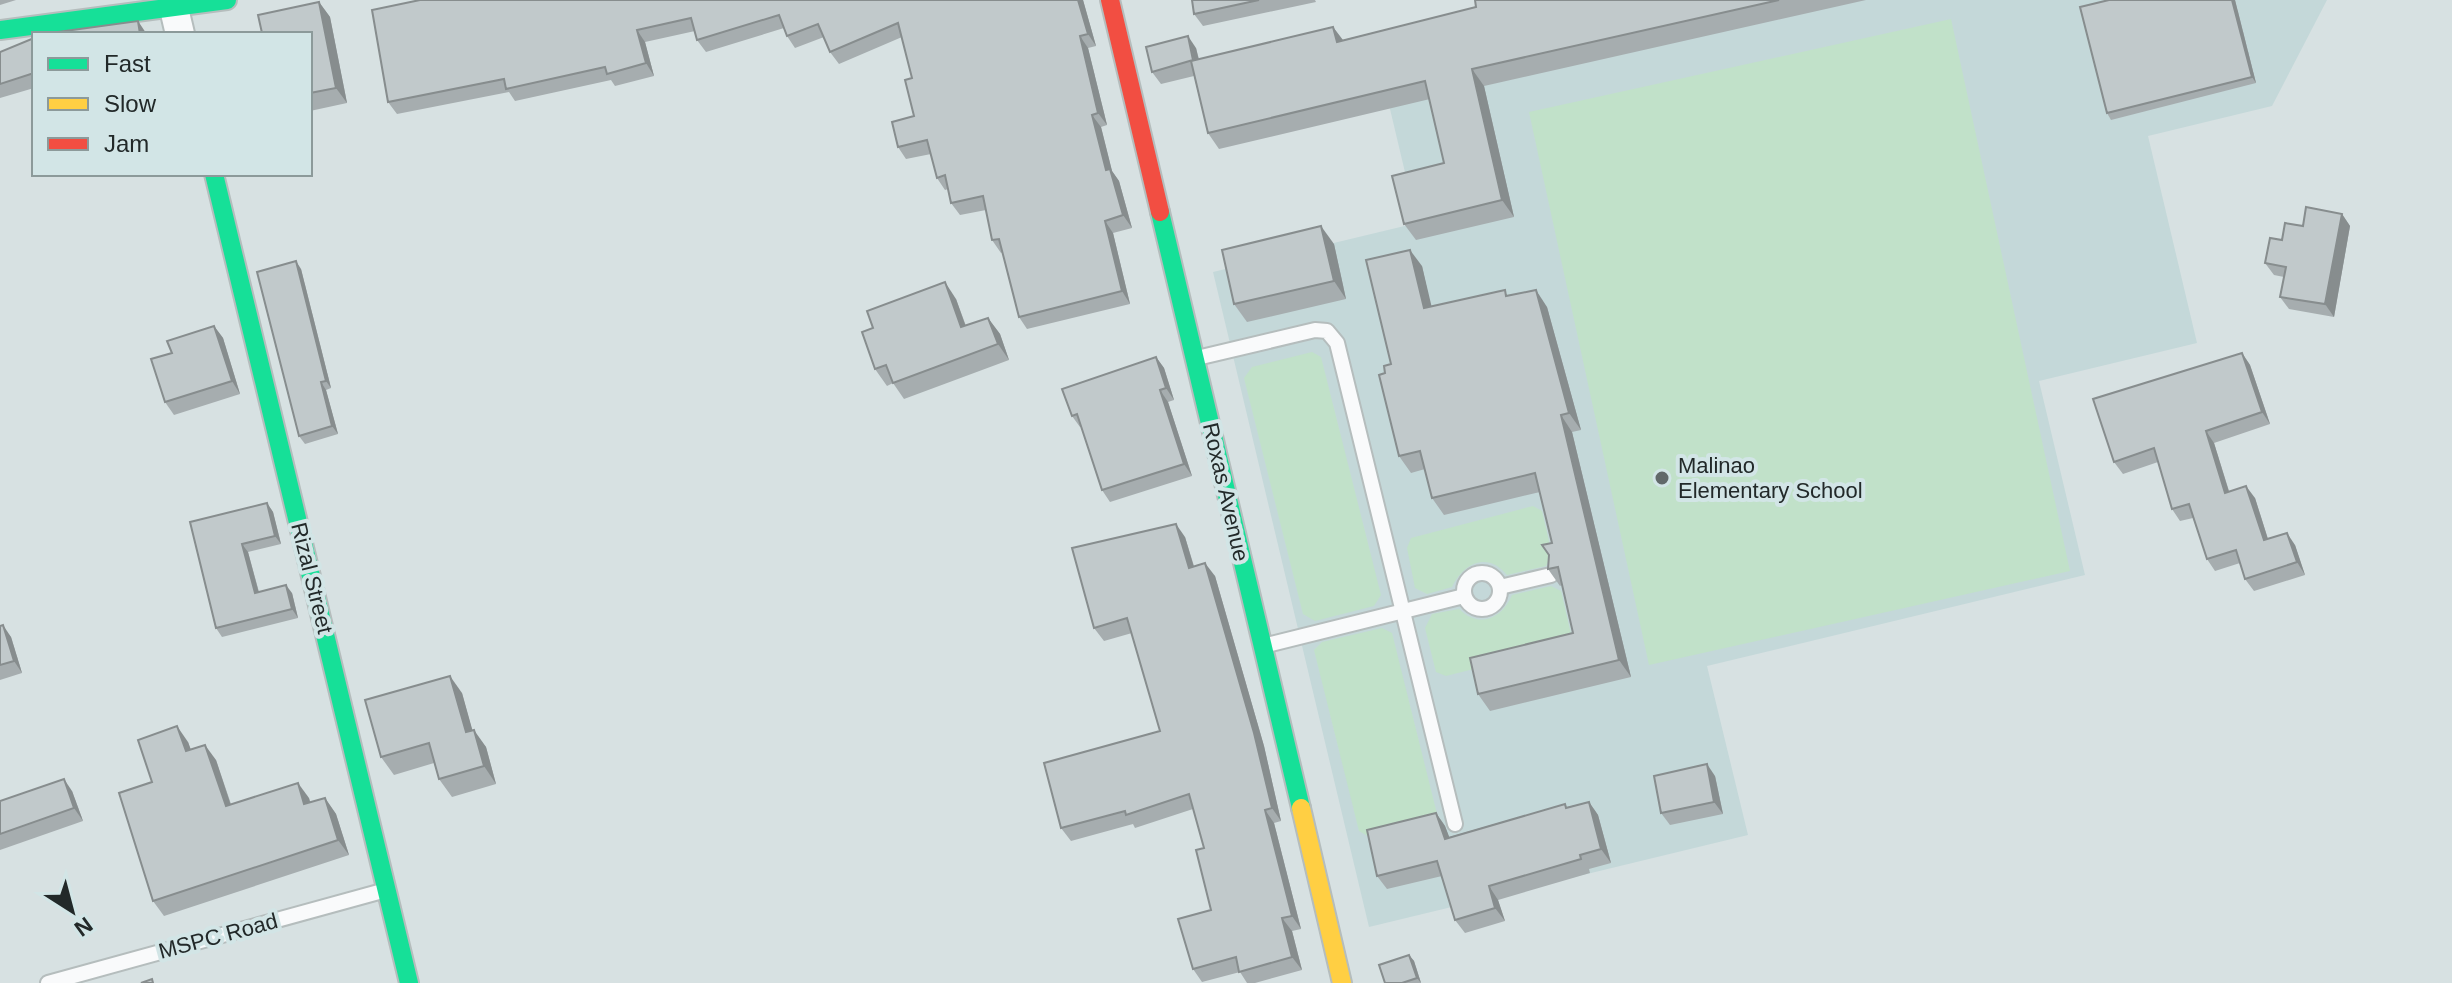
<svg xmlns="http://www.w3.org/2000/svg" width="2452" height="983" viewBox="0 0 2452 983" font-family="Helvetica,sans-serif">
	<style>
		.built { fill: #c4d8d9 }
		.green { fill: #c1e1c9 }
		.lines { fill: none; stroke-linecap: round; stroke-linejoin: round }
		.lane-casing { stroke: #b5bdbd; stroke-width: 18 }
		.street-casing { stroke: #b5bdbd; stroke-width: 32 }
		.fast-casing { stroke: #b5bdbd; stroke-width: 22 }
		.slow-casing { stroke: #b5bdbd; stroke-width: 22 }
		.jam-casing { stroke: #b5bdbd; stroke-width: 22 }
		.lane { stroke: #f9fafb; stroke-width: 14 }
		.street { stroke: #f9fafb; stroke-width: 28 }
		.fast { stroke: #16e098; stroke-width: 18 }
		.slow { stroke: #ffcf43; stroke-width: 18 }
		.jam { stroke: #f24e42; stroke-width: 18 }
		.wall { fill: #a6adaf }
		.shaded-wall { fill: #878d8e }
		.building { fill: #c1c9cb; stroke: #878d8e; stroke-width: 2 }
		.poi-dot { fill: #61696a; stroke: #d2e5e6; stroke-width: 3 }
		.labels { text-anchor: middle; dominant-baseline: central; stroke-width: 8; stroke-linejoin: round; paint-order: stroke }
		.poi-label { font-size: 22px; fill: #222929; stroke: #d2e5e6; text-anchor: start }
		.street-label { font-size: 22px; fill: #222929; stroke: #d2e5e6 }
	</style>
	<rect width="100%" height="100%" fill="#d7e1e2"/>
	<!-- built -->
	<polygon class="built" points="1601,0 2327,0 2272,106 2148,136 2197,343 2039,381 2085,575 1707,666 1748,835 1369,927 1213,272 1417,223 1377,54"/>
	<!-- green -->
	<g class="green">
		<polygon points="1951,19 2070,571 1649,665 1529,112"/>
		<polygon points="1312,352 1321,357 1381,595 1374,606 1315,621 1303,614 1244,378 1252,367"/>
		<path d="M1533 506 1542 511 1552 554 1546 566 1507 575C1488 551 1463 563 1452 587L1427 594 1415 588 1407 548 1411 538Z"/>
		<path d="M1551 586 1561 591 1571 634 1564 646 1446 676 1436 672 1425 628 1432 614 1459 609C1479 629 1502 619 1512 595Z"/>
		<polygon points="1382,628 1392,633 1437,814 1436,818 1371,838 1359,831 1314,650 1322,642"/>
	</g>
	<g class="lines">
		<defs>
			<g id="lane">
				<polyline points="1197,358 1315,330 1327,331 1337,343 1455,824"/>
				<circle cx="1482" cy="591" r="18"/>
				<polyline points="1500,587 1551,575"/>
				<polyline points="1263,646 1464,596"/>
				<polyline points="48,983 386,890"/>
			</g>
			<polyline id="street" points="172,0 180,34"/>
			<g id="fast">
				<polyline points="0,30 227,0"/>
				<polyline points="214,174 409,983"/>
				<polyline points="1160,212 1301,808"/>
			</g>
			<polyline id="slow" points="1301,808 1342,983"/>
			<polyline id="jam" points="1110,0 1160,212"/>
		</defs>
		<!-- lane casing -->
		<use href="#lane" class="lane-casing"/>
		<!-- street casing -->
		<use href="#street" class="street-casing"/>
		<!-- fast casing -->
		<use href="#fast" class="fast-casing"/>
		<!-- slow casing -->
		<use href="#slow" class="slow-casing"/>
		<!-- jam casing -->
		<use href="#jam" class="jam-casing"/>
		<!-- lane -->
		<use href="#lane" class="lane"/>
		<!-- street -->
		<use href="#street" class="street"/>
		<!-- fast -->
		<use href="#fast" class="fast"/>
		<!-- slow -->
		<use href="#slow" class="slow"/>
		<!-- jam -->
		<use href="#jam" class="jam"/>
	</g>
	<!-- wall -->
	<g class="wall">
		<polygon points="0,0 16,0 0,5"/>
		<polygon points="1083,0 1096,46 1088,48 1107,125 1101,127 1112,171 1119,181 1132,228 1113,233 1130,304 1027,329 1019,317 1003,252 1001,253 992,240 986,210 960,215 951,203 948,189 945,190 937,178 931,154 906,159 898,147 914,116 912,78 902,37 839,64 830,52 824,37 795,48 787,36 784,28 706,52 697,40 695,31 645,42 654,76 615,86 611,80 515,101 509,92 397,114 388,102 372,10"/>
		<polygon points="1192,0 1315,0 1316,2 1203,26 1194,14"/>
		<polygon points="1475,0 1866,0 1484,86 1514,217 1416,240 1404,224 1444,163 1430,99 1219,149 1208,133 1194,76 1161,84 1152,72 1196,48 1199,59 1333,27 1343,40 1476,7"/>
		<polygon points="2109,0 2235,0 2256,83 2111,120 2107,113"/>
		<polygon points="319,2 330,17 347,103 310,111 310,34 262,33"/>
		<polygon points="34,38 34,88 0,98 0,52"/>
		<polygon points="2342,214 2350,226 2334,317 2289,309 2280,297 2284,277 2274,275 2265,263 2282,240 2303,226"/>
		<polygon points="1334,244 1346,299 1247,322 1234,304"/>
		<polygon points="1422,266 1431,307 1509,296 1547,307 1581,430 1572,432 1631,677 1490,711 1478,694 1573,633 1562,585 1560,586 1548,569 1552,543 1540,492 1444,515 1432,498 1425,469 1411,473 1399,456 1385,373 1391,364"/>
		<polygon points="301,269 331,388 326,390 338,434 305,444 299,436"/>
		<polygon points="956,299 966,326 988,318 1000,334 1009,360 904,399 893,383 887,386 875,369"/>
		<polygon points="214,326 223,338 240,394 174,415 165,402 172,353"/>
		<polygon points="2242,353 2250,365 2270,424 2214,443 2229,491 2255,498 2268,539 2295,545 2305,575 2254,591 2245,579 2240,563 2215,571 2207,559 2193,518 2180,521 2172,509 2158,462 2123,474 2114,462"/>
		<polygon points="1156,357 1164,368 1174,400 1168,402 1192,476 1110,502 1102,490 1082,427 1080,427 1072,416"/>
		<polygon points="267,503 273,512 281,544 248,552 259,592 292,593 298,618 222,637 216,628 190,522"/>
		<polygon points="1185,537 1194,566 1215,576 1264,746 1281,821 1274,823 1301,929 1292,931 1302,970 1255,983 1247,983 1240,972 1202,982 1193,969 1211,910 1204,848 1193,809 1135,828 1133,824 1071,841 1061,828 1160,731 1132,633 1104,641 1094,628"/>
		<polygon points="0,626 11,637 22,673 0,680"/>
		<polygon points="462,693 472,730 486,747 496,784 452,797 439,779 434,763 394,775 381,757"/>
		<polygon points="188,742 191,750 216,760 231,804 309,798 310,803 325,798 336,814 349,855 164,916 153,901 152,782"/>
		<polygon points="1715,776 1723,814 1670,825 1661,813"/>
		<polygon points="72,791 83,821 0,850 0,801"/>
		<polygon points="1589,802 1598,815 1611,863 1589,869 1590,873 1498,900 1505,921 1465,933 1455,920 1442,876 1387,889 1377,876 1436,813 1445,826 1449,837 1565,804 1567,807"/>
		<polygon points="1409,955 1414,961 1421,983 1385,983"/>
	</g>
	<!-- shaded-wall -->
	<g class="shaded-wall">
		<polygon points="1078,0 1083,0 1096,46 1088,34"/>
		<polygon points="2232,0 2235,0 2256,83 2252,77"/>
		<polygon points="319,2 330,17 347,103 336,88"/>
		<polygon points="138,21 146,33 147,34 140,34"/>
		<polygon points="1333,27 1345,43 1337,42"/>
		<polygon points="637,30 645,42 654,76 646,63"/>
		<polygon points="1080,36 1088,48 1107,125 1098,113"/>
		<polygon points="1188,36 1196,48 1202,74 1194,61"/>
		<polygon points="1472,69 1484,86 1514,217 1502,200"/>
		<polygon points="1092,115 1101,127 1112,171 1119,181 1132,228 1123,215 1106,170"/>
		<polygon points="2342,214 2350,226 2334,317 2325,304"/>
		<polygon points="1105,221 1113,233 1130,304 1122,291"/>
		<polygon points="1321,226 1334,244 1346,299 1334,281"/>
		<polygon points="1410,250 1422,266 1436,325 1424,308"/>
		<polygon points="296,261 301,269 331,388 326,381"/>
		<polygon points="945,282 956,299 972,344 961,327"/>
		<polygon points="1536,290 1547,307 1581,430 1569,413"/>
		<polygon points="988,318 1000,334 1009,360 998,344"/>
		<polygon points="214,326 223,338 240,394 232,381"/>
		<polygon points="2242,353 2250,365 2270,424 2262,412"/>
		<polygon points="1156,357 1164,368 1174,400 1166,388"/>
		<polygon points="321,382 326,390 338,434 332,426"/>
		<polygon points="1160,390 1168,402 1192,476 1184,464"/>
		<polygon points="1561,415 1572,432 1631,677 1619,660"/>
		<polygon points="2206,431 2214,443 2233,505 2225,493"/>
		<polygon points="2246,486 2255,498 2272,552 2264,540"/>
		<polygon points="267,503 273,512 281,544 275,536"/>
		<polygon points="1176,524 1185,537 1198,581 1189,568"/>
		<polygon points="2287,533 2295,545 2305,575 2297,562"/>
		<polygon points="242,544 248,552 261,601 255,593"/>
		<polygon points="1205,563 1215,576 1264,746 1281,821 1272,808"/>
		<polygon points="286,585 292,593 298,618 292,609"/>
		<polygon points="3,625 11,637 22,673 14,661"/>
		<polygon points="450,676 462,693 478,750 466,732"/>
		<polygon points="177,726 188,742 197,767 186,751"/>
		<polygon points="474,730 486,747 496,784 484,766"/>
		<polygon points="205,745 216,760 236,821 226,806"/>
		<polygon points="1707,764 1715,776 1723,814 1714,802"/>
		<polygon points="64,779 72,791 83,821 74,808"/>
		<polygon points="298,783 309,798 315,820 304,804"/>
		<polygon points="325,798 336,814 349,855 338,840"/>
		<polygon points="1589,802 1598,815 1611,863 1601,849"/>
		<polygon points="1265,810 1274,823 1301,929 1292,916"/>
		<polygon points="1436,813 1445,826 1455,852 1445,839"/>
		<polygon points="1489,886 1498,900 1505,921 1495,908"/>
		<polygon points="1282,918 1292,931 1302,970 1292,957"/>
		<polygon points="1409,955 1414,961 1421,983 1417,978"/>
	</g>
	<!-- building -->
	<g class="building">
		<polygon points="420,0 1078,0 1088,34 1080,36 1098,113 1092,115 1106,170 1110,169 1123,215 1105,221 1122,291 1019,317 999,239 992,240 983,196 951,203 945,175 937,178 927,140 898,147 892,122 914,116 905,80 912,78 898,23 830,52 818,24 787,36 779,15 697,40 691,18 637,30 646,63 607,74 605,67 506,89 504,79 388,102 372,10"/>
		<polygon points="1192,0 1259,0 1194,14"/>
		<polygon points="1475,0 1779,0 1472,69 1502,200 1404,224 1392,176 1444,163 1425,81 1208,133 1191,61 1333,27 1337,42 1476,7"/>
		<polygon points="2109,0 2232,0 2252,77 2107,113 2080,7"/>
		<polygon points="319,2 336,88 310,93 310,34 256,34 262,33 258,15"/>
		<polygon points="138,21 140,34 43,34"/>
		<polygon points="1188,36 1193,60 1152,72 1146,47"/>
		<polygon points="34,38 34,73 0,84 0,52"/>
		<polygon points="2306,207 2342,214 2325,304 2280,297 2286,267 2265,263 2270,238 2282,240 2285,223 2303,226"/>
		<polygon points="1321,226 1334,281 1234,304 1222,250"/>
		<polygon points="1410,250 1424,308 1505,290 1506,296 1536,290 1569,413 1561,415 1619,660 1478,694 1470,658 1573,633 1558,567 1548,569 1549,555 1542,545 1552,543 1535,473 1432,498 1420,451 1399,456 1379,375 1385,373 1384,366 1391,364 1366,260"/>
		<polygon points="296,261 326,381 321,382 332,426 299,436 257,272"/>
		<polygon points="945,282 961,327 988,318 998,344 893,383 886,365 875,369 862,332 873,328 867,311"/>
		<polygon points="214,326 232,381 165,402 151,359 172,353 167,341"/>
		<polygon points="2242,353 2262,412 2206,431 2225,493 2246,486 2264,540 2287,533 2297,562 2245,579 2236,550 2207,559 2189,504 2172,509 2154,448 2114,462 2093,399"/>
		<polygon points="1156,357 1166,388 1160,390 1184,464 1102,490 1077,414 1072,416 1062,389"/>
		<polygon points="267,503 275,536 242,544 255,593 286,585 292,609 216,628 190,522"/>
		<polygon points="1176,524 1189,568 1205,563 1254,733 1272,808 1265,810 1292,916 1282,918 1292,957 1239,972 1236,957 1193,969 1178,919 1211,910 1196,850 1204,848 1189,794 1126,815 1125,811 1061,828 1044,763 1160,731 1127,618 1094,628 1072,548"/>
		<polygon points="3,625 14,661 0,665 0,626"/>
		<polygon points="450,676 466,732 474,730 484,766 439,779 429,743 381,757 365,700"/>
		<polygon points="177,726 186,751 205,745 226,806 298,783 304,804 325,798 338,840 153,901 119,793 152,782 138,740"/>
		<polygon points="1707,764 1714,802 1661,813 1654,776"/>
		<polygon points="64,779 74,808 0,834 0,801"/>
		<polygon points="1589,802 1601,849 1580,855 1581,859 1489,886 1495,908 1455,920 1437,861 1377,876 1367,830 1436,813 1445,839 1565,804 1566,808"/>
		<polygon points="1409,955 1417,978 1402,983 1385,983 1379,965"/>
		<polygon points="152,979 153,983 141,983"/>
	</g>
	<!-- markers -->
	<circle class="poi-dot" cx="1662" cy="478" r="8"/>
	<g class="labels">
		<!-- poi labels -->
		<g class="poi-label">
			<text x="1678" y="465">Malinao<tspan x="1678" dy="25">Elementary School</tspan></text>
		</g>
		<!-- street labels -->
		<g class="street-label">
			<text transform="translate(1226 492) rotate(77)">Roxas Avenue</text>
			<text transform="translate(312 578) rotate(76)">Rizal Street</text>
			<text transform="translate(218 936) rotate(-15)">MSPC Road</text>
		</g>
	</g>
	<!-- legend -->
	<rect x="32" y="32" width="280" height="144" fill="#d2e5e6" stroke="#8c9a9a" stroke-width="2"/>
	<rect x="48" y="58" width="40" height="12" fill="#16e098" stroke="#8c9a9a" stroke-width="2"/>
	<text x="104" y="72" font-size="24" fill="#222929">Fast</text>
	<rect x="48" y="98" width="40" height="12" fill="#ffcf43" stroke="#8c9a9a" stroke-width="2"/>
	<text x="104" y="112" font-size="24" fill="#222929">Slow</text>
	<rect x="48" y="138" width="40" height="12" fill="#f24e42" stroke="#8c9a9a" stroke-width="2"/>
	<text x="104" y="152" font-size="24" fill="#222929">Jam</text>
	<!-- north arrow -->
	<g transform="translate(72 911) rotate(144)" stroke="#d2e5e6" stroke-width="6" paint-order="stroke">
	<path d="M0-6L14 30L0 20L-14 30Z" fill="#222929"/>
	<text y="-12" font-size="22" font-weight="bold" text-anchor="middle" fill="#222929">N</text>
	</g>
</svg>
